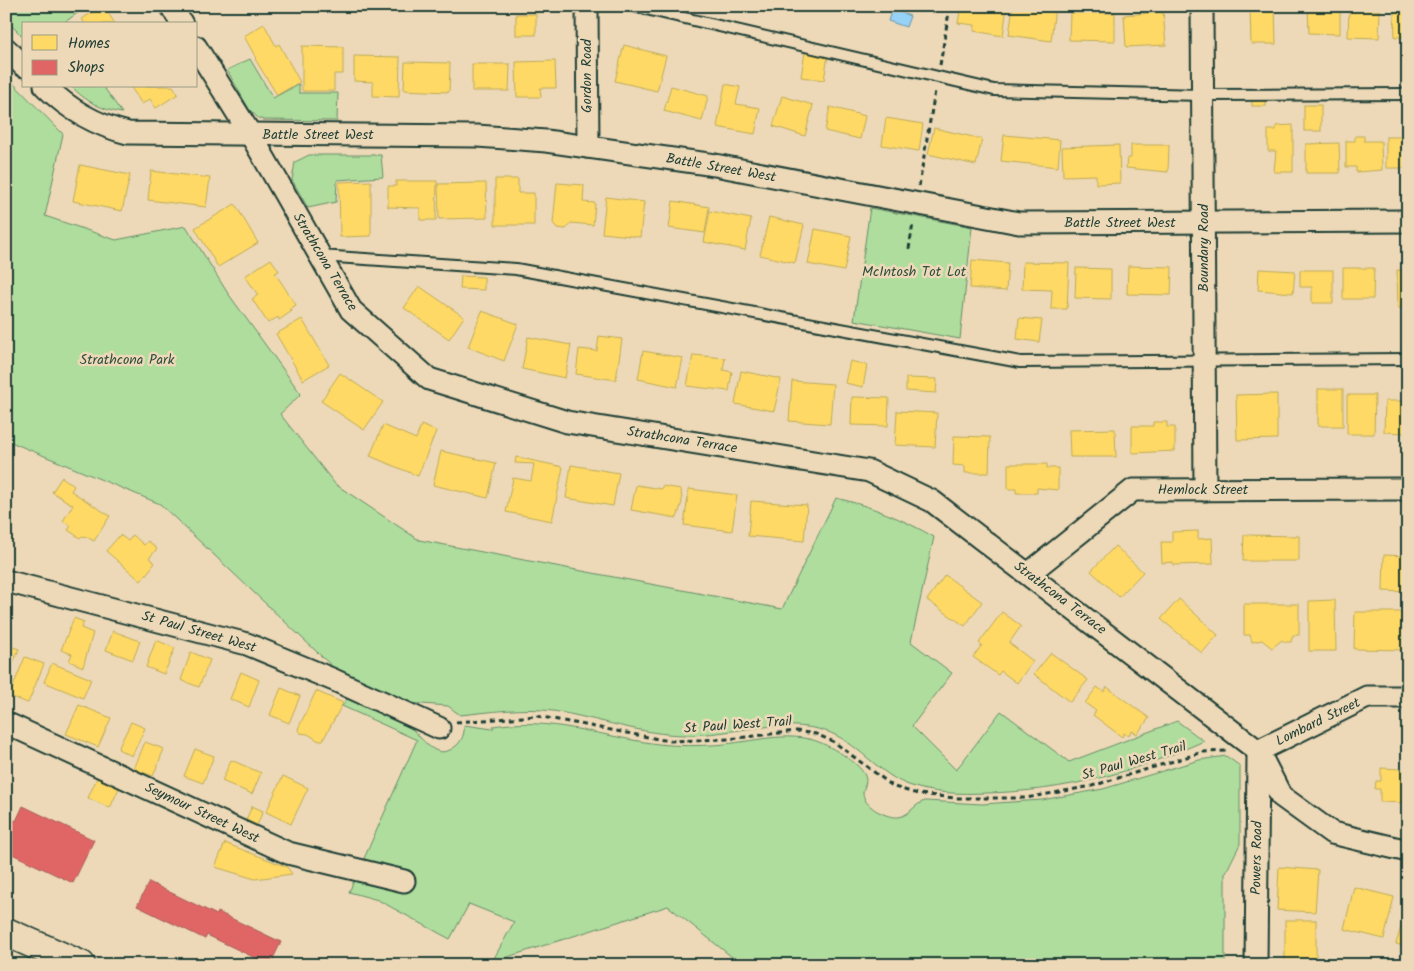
<svg xmlns="http://www.w3.org/2000/svg" width="1414" height="971" viewBox="0 0 1414 971" font-family="Kalam,sans-serif">
	<style>
		.green { fill: #aedd9d; stroke: #668d68 }
		.water { fill: #96d1f6; stroke: #6696a8 }
		.homes { fill: #ffd966; stroke: #bcaa57 }
		.shops { fill: #e06666; stroke: #a65a57 }
		.lines { fill: none; stroke-linecap: round; stroke-linejoin: round }
		.service-casing { stroke: #1f3d34; stroke-width: 14 }
		.minor-casing { stroke: #1f3d34; stroke-width: 25 }
		.secondary-casing { stroke: #1f3d34; stroke-width: 31 }
		.path { stroke: #1f3d34; stroke-width: 3; stroke-dasharray: 5 4; stroke-linecap: butt }
		.service { stroke: #edd9b7; stroke-width: 10 }
		.minor { stroke: #edd9b7; stroke-width: 21 }
		.secondary { stroke: #edd9b7; stroke-width: 28 }
		.labels { text-anchor: middle; dominant-baseline: central; stroke-width: 5; stroke-linejoin: round; paint-order: stroke }
		.street-label { font-size: 14px; fill: #1f3d34; stroke: #edd9b7 }
		.park-label { font-size: 14px; fill: #2d4d3e; stroke: #edd9b7 }
	</style>
	<rect width="100%" height="100%" fill="#edd9b7"/>
	<filter id="ink" filterUnits="userSpaceOnUse"><feTurbulence type="fractalNoise" baseFrequency=".02" numOctaves="2"/><feDisplacementMap in="SourceGraphic" scale="10" xChannelSelector="R" yChannelSelector="G"/><feConvolveMatrix kernelMatrix="1 2 1 2 8 2 1 2 1" color-interpolation-filters="sRGB"/></filter>
	<g filter="url(#ink)">
		<!-- green -->
		<g class="green">
			<polygon points="6,6 74,6 79,12 62,24 24,24 24,38 6,20"/>
			<polygon points="250,59 273,98 299,84 299,93 338,93 337,121 264,120 258,118 249,109 227,70"/>
			<path d="M6 76 63 134 45 216 116 240 186 226 227 292 301 394 280 414 335 484 419 540 782 609 836 498C871 506 903 519 934 537L911 642 952 673 912 726 956 770 1001 711 1069 762 1177 721 1204 741C1132 773 1067 791 987 793 960 794 931 794 906 784 874 771 853 736 818 729 774 719 731 735 687 735 641 735 598 718 553 711 523 707 490 712 460 715L448 706 396 702 353 686 160 504 6 440Z"/>
			<path d="M71 86H103L122 113C102 110 85 101 71 86Z"/>
			<polygon points="309,155 381,155 383,177 337,180 336,202 308,208 292,180 295,162"/>
			<polygon points="870,208 972,227 960,339 854,320"/>
			<path d="M347 699C366 707 386 714 405 724 421 732 433 765 456 746 462 741 465 733 464 725L493 729V726C549 717 596 735 651 743 671 746 691 746 711 745 745 744 780 731 813 740 827 744 860 762 865 776 868 782 863 788 863 794 865 808 887 818 899 817 910 815 914 804 925 801L982 804 1042 800 1103 789 1199 760 1226 756 1240 766V844L1225 874V965H742L668 906 492 962 514 922 469 904 450 939 378 900 349 892 417 740 342 706Z"/>
		</g>
		<!-- water -->
		<polygon class="water" points="892,9 910,16 906,27 888,21"/>
		<!-- homes -->
		<g class="homes">
			<polygon points="79,6 92,6 83,12"/>
			<polygon points="102,6 104,6 115,24 85,24 82,19"/>
			<polygon points="914,6 936,6 933,13"/>
			<polygon points="961,6 1007,6 1003,36 974,31 975,25 958,23"/>
			<polygon points="1013,6 1055,7 1051,41 1009,35"/>
			<polygon points="1250,6 1275,6 1276,44 1251,44"/>
			<polygon points="1308,6 1340,6 1340,34 1309,33"/>
			<polygon points="1394,8 1408,8 1408,37 1395,37"/>
			<polygon points="1349,10 1380,10 1379,38 1348,37"/>
			<polygon points="1163,12 1166,45 1126,47 1124,15"/>
			<polygon points="1070,13 1115,13 1115,41 1069,40"/>
			<rect x="516" y="14" width="20" height="21"/>
			<polygon points="264,24 276,46 279,44 300,82 277,95 255,59 256,58 244,36"/>
			<polygon points="624,45 666,56 657,91 615,81"/>
			<polygon points="302,46 343,47 343,74 334,74 334,91 302,91"/>
			<polygon points="805,52 828,55 824,80 801,77"/>
			<polygon points="354,56 400,57 399,97 373,96 373,82 354,81"/>
			<polygon points="555,61 556,88 540,88 541,97 517,97 516,62"/>
			<polygon points="405,62 450,63 449,92 404,90"/>
			<polygon points="472,64 510,64 509,91 472,91"/>
			<polygon points="725,84 740,87 736,104 760,108 755,134 717,127"/>
			<polygon points="130,86 173,86 178,94 156,108 150,99 142,104"/>
			<polygon points="671,86 708,96 702,121 664,111"/>
			<polygon points="782,96 813,105 805,136 773,126"/>
			<rect x="1252" y="98" width="14" height="8"/>
			<rect x="1304" y="105" width="17" height="26"/>
			<polygon points="830,107 865,116 860,139 825,131"/>
			<polygon points="886,118 923,124 919,151 882,145"/>
			<polygon points="1293,125 1293,172 1274,172 1276,151 1268,151 1268,130 1276,130 1276,126"/>
			<polygon points="934,128 982,139 976,165 928,154"/>
			<polygon points="1004,135 1060,140 1058,167 1001,161"/>
			<polygon points="1355,136 1364,136 1364,141 1381,141 1382,170 1356,172 1356,167 1346,167 1346,141 1355,141"/>
			<rect x="1386" y="137" width="22" height="31"/>
			<polygon points="1339,143 1340,173 1306,173 1306,144"/>
			<polygon points="1119,145 1120,183 1096,184 1096,175 1063,176 1062,147"/>
			<polygon points="1131,145 1169,145 1168,172 1126,168 1127,158 1131,158"/>
			<polygon points="80,165 130,175 122,211 73,201"/>
			<polygon points="151,171 210,178 206,207 148,200"/>
			<polygon points="495,179 518,179 518,193 534,193 534,225 495,225"/>
			<polygon points="371,181 371,236 340,237 339,182"/>
			<polygon points="396,181 437,181 436,220 420,220 420,208 388,207 388,186 396,186"/>
			<polygon points="486,183 487,218 439,219 438,184"/>
			<polygon points="557,183 584,185 583,202 595,203 593,225 571,223 566,229 557,228 553,223"/>
			<polygon points="606,197 644,202 640,237 602,233"/>
			<polygon points="673,201 709,207 705,233 669,228"/>
			<polygon points="235,204 258,243 218,267 195,228"/>
			<polygon points="710,211 751,219 745,250 704,242"/>
			<polygon points="769,217 804,225 795,263 760,255"/>
			<polygon points="815,229 851,236 844,271 808,264"/>
			<polygon points="271,259 279,271 275,273 296,305 290,309 292,311 279,320 278,317 268,323 252,299 258,295 245,276"/>
			<polygon points="972,260 1008,263 1006,291 970,288"/>
			<polygon points="1023,262 1069,263 1067,309 1051,309 1052,290 1022,289"/>
			<polygon points="1128,266 1172,267 1171,295 1127,294"/>
			<polygon points="1076,268 1111,269 1111,299 1075,298"/>
			<polygon points="1343,268 1374,268 1373,299 1343,299"/>
			<polygon points="1259,269 1295,271 1293,293 1258,290"/>
			<polygon points="1300,270 1333,270 1333,303 1312,303 1312,287 1300,287"/>
			<polygon points="1397,270 1408,271 1408,308 1398,308"/>
			<polygon points="461,276 484,277 484,290 460,289"/>
			<polygon points="419,286 464,317 449,339 404,308"/>
			<polygon points="482,311 518,324 504,361 468,347"/>
			<polygon points="1019,318 1042,320 1039,342 1017,339"/>
			<polygon points="302,319 329,365 303,380 276,334"/>
			<polygon points="599,336 622,339 616,380 576,374 579,349 597,351"/>
			<polygon points="528,337 571,345 565,378 522,369"/>
			<polygon points="643,351 683,358 677,387 638,379"/>
			<polygon points="693,355 725,358 723,370 732,372 729,391 687,386"/>
			<polygon points="850,361 867,365 863,387 845,383"/>
			<polygon points="741,371 781,379 774,411 735,404"/>
			<polygon points="340,373 383,402 364,430 321,401"/>
			<polygon points="906,378 937,379 936,393 906,391"/>
			<polygon points="792,381 833,384 830,424 789,421"/>
			<rect x="1318" y="389" width="25" height="37"/>
			<polygon points="1277,394 1277,439 1237,440 1236,395"/>
			<polygon points="1347,395 1375,395 1374,434 1347,434"/>
			<polygon points="852,397 889,398 888,426 851,425"/>
			<polygon points="1385,401 1408,401 1408,433 1384,432"/>
			<polygon points="897,411 937,413 935,447 895,445"/>
			<polygon points="1153,422 1167,422 1167,427 1175,427 1175,451 1132,453 1132,426 1153,426"/>
			<polygon points="383,425 416,439 421,425 436,431 418,476 370,456"/>
			<polygon points="1115,429 1116,457 1070,457 1069,430"/>
			<polygon points="954,436 990,437 989,473 965,473 965,466 953,465"/>
			<polygon points="441,451 496,463 488,498 433,485"/>
			<polygon points="516,457 563,467 552,521 506,512 513,478 531,481 534,464 515,463"/>
			<polygon points="1008,464 1047,464 1047,468 1058,468 1058,490 1037,488 1037,493 1016,493 1016,489 1008,489"/>
			<polygon points="571,465 619,473 613,506 566,498"/>
			<polygon points="62,477 74,486 71,491 110,516 94,541 87,537 82,536 80,538 68,530 71,526 63,521 73,505 52,492"/>
			<polygon points="636,485 662,489 662,486 681,489 682,502 677,518 631,510"/>
			<polygon points="689,489 737,495 732,531 684,525"/>
			<polygon points="751,501 807,505 804,541 748,536"/>
			<polygon points="1198,531 1198,539 1212,538 1213,564 1173,565 1173,562 1162,563 1161,542 1172,542 1172,532"/>
			<polygon points="120,535 128,541 133,535 144,545 148,541 157,549 149,558 155,563 141,581 106,551"/>
			<polygon points="1244,535 1299,536 1299,561 1243,561"/>
			<polygon points="1115,546 1143,572 1119,597 1091,571"/>
			<polygon points="1384,555 1408,556 1408,592 1383,591"/>
			<polygon points="945,575 982,602 965,626 927,600"/>
			<polygon points="1179,599 1218,635 1202,653 1161,619"/>
			<polygon points="1335,600 1336,651 1309,651 1309,601"/>
			<polygon points="1244,604 1299,604 1299,635 1293,635 1291,642 1285,642 1282,640 1272,648 1262,640 1252,642 1250,635 1244,635"/>
			<polygon points="6,606 12,607 9,627 6,627"/>
			<polygon points="1002,612 1021,626 1009,643 1033,661 1017,683 1001,671 998,675 973,657 982,645 979,643"/>
			<polygon points="1355,612 1408,612 1408,650 1354,649"/>
			<polygon points="74,618 84,622 81,628 93,633 83,667 69,661 72,654 61,650"/>
			<polygon points="113,631 140,641 133,660 106,650"/>
			<polygon points="156,640 175,648 164,674 146,667"/>
			<polygon points="10,646 19,649 6,680 6,654"/>
			<polygon points="191,652 210,660 199,687 181,680"/>
			<polygon points="1051,653 1088,680 1070,702 1034,674"/>
			<polygon points="25,657 44,664 28,703 9,696"/>
			<polygon points="52,663 91,679 83,698 44,682"/>
			<polygon points="241,672 259,680 249,707 230,699"/>
			<polygon points="1097,687 1104,692 1107,687 1149,718 1137,734 1132,731 1128,736 1124,733 1122,737 1093,715 1096,711 1085,703"/>
			<polygon points="281,688 300,696 289,723 270,715"/>
			<polygon points="316,691 343,703 323,740 319,741 308,734 300,733 298,729"/>
			<polygon points="79,705 111,718 98,747 66,734"/>
			<polygon points="131,722 145,728 132,756 118,749"/>
			<polygon points="145,742 164,749 153,776 134,769"/>
			<polygon points="195,749 214,756 203,783 184,776"/>
			<polygon points="231,760 261,773 252,794 222,781"/>
			<polygon points="1381,768 1401,769 1401,771 1408,771 1405,803 1380,802 1380,789 1375,789 1376,781 1381,781"/>
			<polygon points="283,776 308,788 291,824 266,812"/>
			<polygon points="97,778 119,788 110,808 88,798"/>
			<polygon points="252,806 263,811 257,825 246,820"/>
			<polygon points="225,843 287,867 292,874 255,879 215,867"/>
			<polygon points="1279,867 1318,870 1315,912 1277,910"/>
			<polygon points="1354,887 1394,897 1384,939 1344,929"/>
			<polygon points="1408,903 1408,947 1396,944"/>
			<rect x="1285" y="920" width="31" height="43"/>
		</g>
		<!-- shops -->
		<g class="shops">
			<polygon points="23,806 94,840 73,883 6,851 6,817 16,821"/>
			<polygon points="149,882 217,915 218,912 281,942 270,965 207,935 205,939 137,906"/>
		</g>
		<g class="lines">
			<defs>
				<g id="service">
					<polyline points="633,6 994,90 1203,95 1408,94"/>
					<polyline points="320,256 516,269 1020,362 1408,359"/>
				</g>
				<g id="minor">
					<polyline points="171,6 182,24"/>
					<polyline points="587,6 588,147"/>
					<polyline points="1202,6 1205,490"/>
					<polyline points="196,47 251,135 351,310 429,379 567,422 869,471 932,501 1258,751 1281,796 1332,833 1408,851"/>
					<polyline points="6,49 24,66"/>
					<path d="M45 86C69 110 95 125 128 133L477 136 546 141 715 165 1019 223 1408 221"/>
					<polyline points="1028,574 1133,490 1408,489"/>
					<polyline points="6,581 247,644 334,680 439,728"/>
					<polyline points="6,723 288,853 404,881"/>
					<polyline points="1258,751 1367,697 1408,697"/>
					<polyline points="1256,965 1258,756"/>
				</g>
				<polyline id="secondary" points="6,932 81,965"/>
			</defs>
			<!-- service casing -->
			<use href="#service" class="service-casing"/>
			<!-- minor casing -->
			<use href="#minor" class="minor-casing"/>
			<!-- secondary casing -->
			<use href="#secondary" class="secondary-casing"/>
			<!-- path -->
			<g class="path">
				<polyline points="940,65 950,6"/>
				<polyline points="919,186 935,91"/>
				<polyline points="909,249 913,223"/>
				<polyline points="456,722 537,716 669,741 729,739 796,731 816,734 834,742 894,787 918,794 956,798 1026,798 1092,786 1203,752 1227,751"/>
			</g>
			<!-- service -->
			<use href="#service" class="service"/>
			<!-- minor -->
			<use href="#minor" class="minor"/>
			<!-- secondary -->
			<use href="#secondary" class="secondary"/>
		</g>
	</g>
	<g class="labels">
		<!-- street labels -->
		<g class="street-label">
			<text transform="translate(587 76) rotate(-90)">Gordon Road</text>
			<text x="318" y="135">Battle Street West</text>
			<text transform="translate(721 168) rotate(10)">Battle Street West</text>
			<text x="1120" y="223">Battle Street West</text>
			<text transform="translate(1204 248) rotate(-90)">Boundary Road</text>
			<text transform="translate(325 262) rotate(59)">Strathcona Terrace</text>
			<text transform="translate(682 440) rotate(9)">Strathcona Terrace</text>
			<text x="1203" y="490">Hemlock Street</text>
			<text transform="translate(1060 598) rotate(37)">Strathcona Terrace</text>
			<text transform="translate(199 632) rotate(16)">St Paul Street West</text>
			<text transform="translate(1318 722) rotate(-26)">Lombard Street</text>
			<text transform="translate(738 725) rotate(-4)">St Paul West Trail</text>
			<text transform="translate(1134 761) rotate(-16)">St Paul West Trail</text>
			<text transform="translate(202 813) rotate(25)">Seymour Street West</text>
			<text transform="translate(1257 858) rotate(-89)">Powers Road</text>
		</g>
		<!-- park labels -->
		<g class="park-label">
			<text x="914" y="272">McIntosh Tot Lot</text>
			<text x="127" y="360">Strathcona Park</text>
		</g>
	</g>
	<!-- margin -->
	<rect width="1414" height="971" fill="none" stroke="#edd9b7" stroke-width="25"/>
	<rect x="12" y="12" width="1389" height="946" fill="none" stroke="#1f3d34" stroke-width="2" filter="url(#ink)"/>
	<!-- legend -->
	<rect x="22" y="22" width="175" height="65" fill="#edd9b7" stroke="#9b9b83"/>
	<rect x="32" y="35" width="25" height="15" fill="#ffd966" stroke="#9b9b83"/>
	<text x="68" y="48" font-size="15" fill="#1f3d34">Homes</text>
	<rect x="32" y="60" width="25" height="15" fill="#e06666" stroke="#9b9b83"/>
	<text x="68" y="72" font-size="15" fill="#1f3d34">Shops</text>
</svg>
